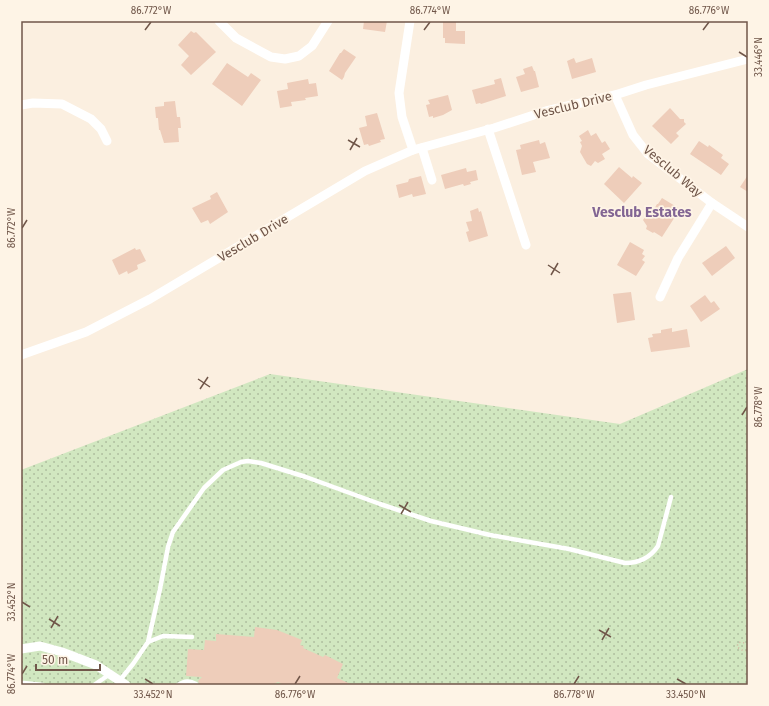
<svg xmlns="http://www.w3.org/2000/svg" width="769" height="706" viewBox="0 0 769 706" font-family="'Fira Sans',sans-serif">
	<style>
		.grass { fill: url(#grass-dots) }
		.building { fill: #eecdba }
		.lines { fill: none; stroke-linecap: round; stroke-linejoin: round }
		.path { stroke: #d3b09d; stroke-width: 1.5; stroke-dasharray: 1 3; stroke-linecap: butt }
		.service { stroke: #fff; stroke-width: 4.5 }
		.minor { stroke: #fff; stroke-width: 9 }
		.ticks { fill: none; stroke: #705649; stroke-width: 1.5 }
		.labels { text-anchor: middle; dominant-baseline: central; stroke-width: 3.5; stroke-linejoin: round; paint-order: stroke }
		.street-label { font-size: 13px; fill: #705649; stroke: #fef4e6 }
		.neighbourhood-label { font-size: 14px; font-weight: bold; fill: #826593; stroke: #fef4e6 }
		.neatline { fill: none; stroke: #705649; stroke-width: 1.5 }
		.ticks-label { font-size: 10px; text-anchor: middle; fill: #705649 }
	</style>
	<defs>
		<pattern id="grass-dots" width="8" height="8" patternUnits="userSpaceOnUse"><rect width="8" height="8" fill="#d1e7c0"/><path d="M2 2h.1M6 6h.1" fill="none" stroke="#aebe9e" stroke-width="1.8" stroke-linecap="round"/></pattern>
	</defs>
	<rect width="100%" height="100%" fill="#fbefe0"/>
	<!-- grass -->
	<polygon class="grass" points="748,369 748,685 21,685 21,470 270,374 620,424"/>
	<!-- building -->
	<g class="building">
		<polygon points="364,21 387,21 385,32 363,29"/>
		<polygon points="443,21 456,21 456,31 465,31 465,44 445,43 445,38 443,38"/>
		<polygon points="191,31 194,33 196,32 216,52 191,75 181,65 189,56 178,45"/>
		<polygon points="344,49 356,57 345,73 344,77 342,80 329,71 340,53 341,53"/>
		<polygon points="574,58 576,63 592,58 596,72 572,79 567,61"/>
		<polygon points="227,63 248,77 251,73 261,80 242,106 212,84"/>
		<polygon points="532,66 534,71 535,71 539,87 521,92 516,77 525,74 523,69"/>
		<polygon points="501,78 506,96 481,104 480,103 476,104 472,90 495,84 494,80"/>
		<polygon points="308,79 309,84 316,83 318,96 305,98 306,100 291,102 292,106 280,108 277,91 288,89 287,83"/>
		<polygon points="448,95 452,110 443,115 433,118 433,116 429,117 426,105 430,104 428,100"/>
		<polygon points="175,101 177,117 180,117 181,128 178,128 179,142 164,143 160,130 159,130 158,118 156,118 155,107 164,106 164,102"/>
		<polygon points="670,108 680,119 684,119 684,122 686,124 676,133 679,136 671,144 652,126"/>
		<polygon points="377,113 385,139 380,140 381,142 369,146 368,144 364,145 359,128 367,126 365,116"/>
		<polygon points="588,130 591,136 596,133 602,143 605,141 610,149 602,154 605,159 598,163 595,161 591,166 587,164 580,152 582,146 580,142 582,141 579,136"/>
		<polygon points="539,140 540,144 545,142 550,158 533,162 536,172 522,175 516,150 521,149 520,145"/>
		<polygon points="699,141 708,147 709,145 723,155 721,158 729,164 721,175 690,154"/>
		<polygon points="619,167 632,178 633,176 642,183 624,203 604,184"/>
		<polygon points="466,168 467,172 476,170 478,180 470,182 471,184 464,186 463,184 445,189 441,175"/>
		<polygon points="748,175 748,192 740,187"/>
		<polygon points="421,176 426,194 413,197 412,194 399,198 396,185 408,182 409,179"/>
		<polygon points="217,192 228,212 210,224 208,220 201,223 192,208 211,199 210,196"/>
		<polygon points="662,198 680,209 662,237 654,232 653,233 646,229 647,226 643,220 645,217 651,215 657,204 658,204"/>
		<polygon points="478,208 479,212 481,211 488,236 469,242 466,232 469,231 466,222 472,221 470,211"/>
		<polygon points="630,242 644,250 642,254 645,256 642,260 645,262 636,276 617,265"/>
		<polygon points="726,246 735,258 712,276 702,263"/>
		<polygon points="135,248 136,250 140,249 146,261 137,265 138,269 128,274 127,271 119,275 112,260"/>
		<polygon points="631,292 635,320 617,323 613,294"/>
		<polygon points="705,295 711,303 714,301 720,309 701,322 690,306"/>
		<polygon points="672,328 672,332 687,329 690,347 651,352 648,338 653,337 652,334 661,333 661,330"/>
		<polygon points="255,627 277,630 302,640 300,645 304,646 303,648 323,657 325,655 343,664 337,678 353,685 285,685 278,682 271,685 200,685 198,681 202,677 186,676 188,649 204,650 205,640 216,641 216,634 254,637"/>
	</g>
	<g class="lines">
		<!-- path -->
		<polyline class="path" points="748,644 741,642 738,643 737,647 742,650 748,651"/>
		<!-- service -->
		<g class="service">
			<polyline points="148,642 163,636 192,637"/>
			<path d="M120 680 133 664 148 642 160 589 168 547 173 532 204 488 223 470 241 462 248 461 261 463 306 477 380 504 431 521 490 535 569 549 625 563C639 563 650 558 658 546L671 497"/>
			<polyline points="21,684 24,683 43,685"/>
			<polyline points="94,685 110,674"/>
			<path d="M178 685C185 681 189 680 196 684"/>
		</g>
		<!-- minor -->
		<g class="minor">
			<polyline points="219,21 236,38 271,57 285,59 299,56 312,46 328,21"/>
			<polyline points="410,21 399,93 402,117 413,150"/>
			<polyline points="615,95 633,135 648,154 712,203 748,227"/>
			<polyline points="21,105 33,103 62,104 91,119 101,129 107,141"/>
			<polyline points="488,129 526,245"/>
			<polyline points="422,148 432,180"/>
			<polyline points="660,297 678,258 712,203"/>
			<polyline points="21,355 86,332 150,299 365,171 413,150 494,128 546,111 615,95 646,85 748,59"/>
			<polyline points="21,649 40,646 62,652 96,665 126,685"/>
		</g>
	</g>
	<!-- ticks -->
	<path class="ticks" d="M145 30 151 22M424 30 430 22M703 30 709 22M739 52 747 57M348 140 360 147M350 150 357 138M22 228 27 220M548 265 560 273M551 275 558 263M198 379 210 387M200 389 208 377M742 415 747 407M399 505 411 512M401 514 408 502M22 602 30 607M49 619 60 626M51 628 58 616M599 630 611 637M602 640 609 628M22 674 27 666M145 679 153 684M677 679 686 684M295 684 300 676M574 684 579 676"/>
	<g class="labels">
		<!-- street labels -->
		<g class="street-label">
			<text transform="translate(573 105) rotate(-14)">Vesclub Drive</text>
			<text transform="translate(673 171) rotate(40)">Vesclub Way</text>
			<text transform="translate(253 238) rotate(-31)">Vesclub Drive</text>
		</g>
		<!-- neighbourhood labels -->
		<g class="neighbourhood-label">
			<text x="642" y="212">Vesclub Estates</text>
		</g>
	</g>
	<!-- border -->
	<rect width="769" height="706" fill="none" stroke="#fef4e6" stroke-width="44"/>
	<!-- scale -->
	<path d="M36 664v6h64v-6" fill="none" stroke="#705649" stroke-width="2"/>
	<text x="42" y="664" font-size="12" fill="#705649" stroke="#fef4e6" stroke-width="3" paint-order="stroke">50 m</text>
	<rect x="22" y="22" width="725" height="662" class="neatline"/>
	<g class="ticks-label">
		<text x="151" y="14">86.772°W</text>
		<text x="430" y="14">86.774°W</text>
		<text x="709" y="14">86.776°W</text>
		<text transform="translate(758 57) rotate(-90)" y="4">33.446°N</text>
		<text transform="translate(11 228) rotate(-90)" y="4">86.772°W</text>
		<text transform="translate(758 407) rotate(-90)" y="4">86.778°W</text>
		<text transform="translate(11 602) rotate(-90)" y="4">33.452°N</text>
		<text transform="translate(11 674) rotate(-90)" y="4">86.774°W</text>
		<text x="153" y="698">33.452°N</text>
		<text x="295" y="698">86.776°W</text>
		<text x="574" y="698">86.778°W</text>
		<text x="686" y="698">33.450°N</text>
	</g>
</svg>
